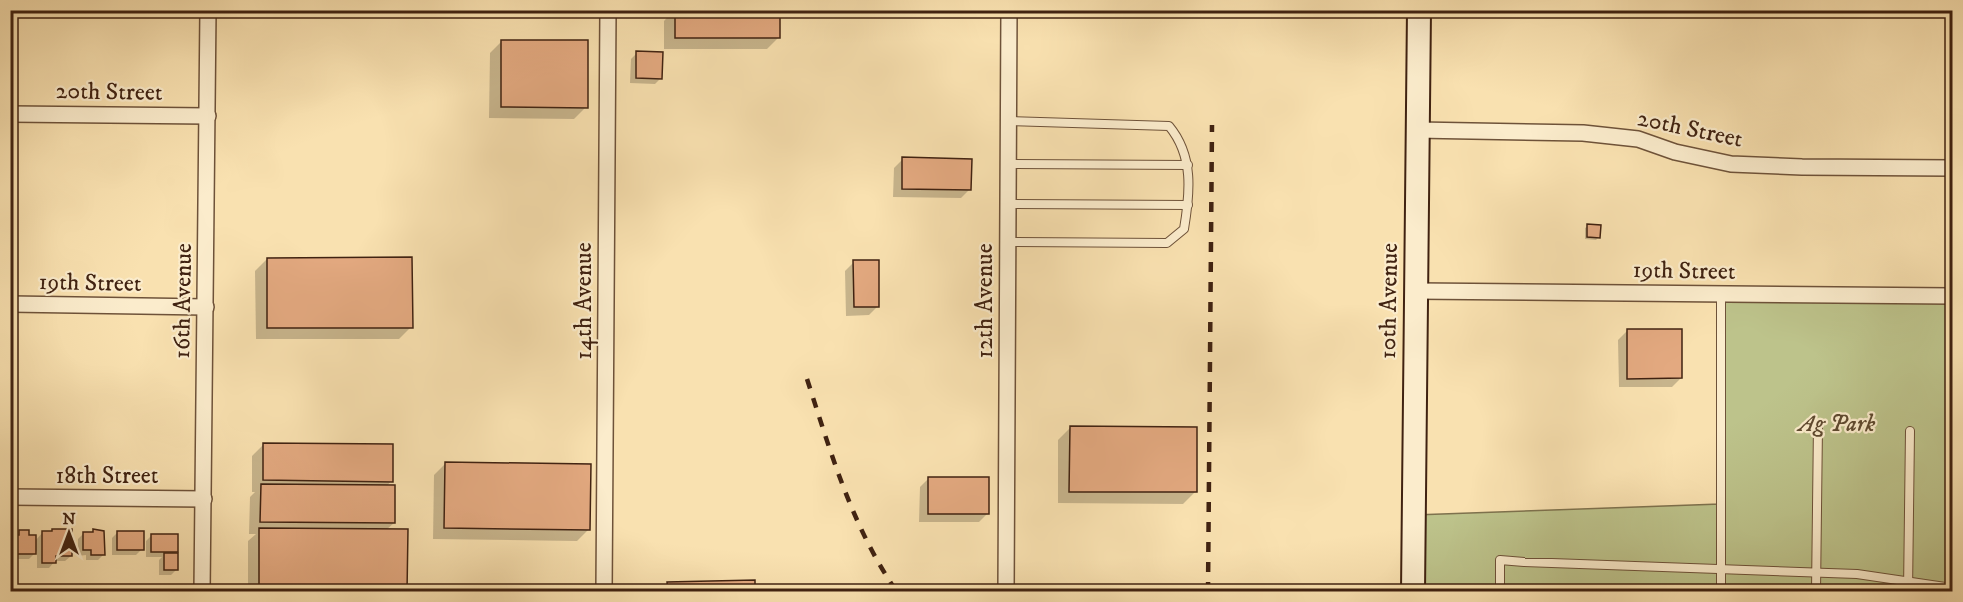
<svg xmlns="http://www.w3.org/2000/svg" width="1963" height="602" viewBox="0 0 1963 602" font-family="'IM FELL DW Pica',serif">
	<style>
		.green { fill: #bdc38b; stroke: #7e724e; stroke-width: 1.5 }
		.shadow { fill: #0003 }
		.building { fill: #e3a980; stroke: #402211; stroke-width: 1.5 }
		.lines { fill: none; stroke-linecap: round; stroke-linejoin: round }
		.service-casing { stroke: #6e5239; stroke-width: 10 }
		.minor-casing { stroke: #6e5239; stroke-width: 18 }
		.secondary-casing { stroke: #402211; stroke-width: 26 }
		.service { stroke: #fbeccc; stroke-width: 8 }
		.minor { stroke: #fbeccc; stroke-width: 15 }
		.secondary { stroke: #fbeccc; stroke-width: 22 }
		.rail { stroke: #402211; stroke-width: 4.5; stroke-dasharray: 10 10; stroke-linecap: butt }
		.labels { text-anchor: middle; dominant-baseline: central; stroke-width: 4.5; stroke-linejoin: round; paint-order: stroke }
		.street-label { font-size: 24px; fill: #402211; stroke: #fbeccc }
		.park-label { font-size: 24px; font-style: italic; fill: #5f4a30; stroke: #fbeccc }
	</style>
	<rect width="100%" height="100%" fill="#f9e1b0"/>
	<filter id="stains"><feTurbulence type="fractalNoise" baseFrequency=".00333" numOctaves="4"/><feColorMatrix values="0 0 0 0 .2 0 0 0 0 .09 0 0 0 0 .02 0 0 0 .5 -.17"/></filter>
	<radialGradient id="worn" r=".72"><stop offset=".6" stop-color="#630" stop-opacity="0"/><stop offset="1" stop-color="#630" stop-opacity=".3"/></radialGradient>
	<!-- green -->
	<polygon class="green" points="1721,294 1952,296 1952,591 1413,592 1414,515 1720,504"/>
	<!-- shadow -->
	<g class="shadow">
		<polygon points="674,10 779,10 779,37 767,49 664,49 664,21"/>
		<polygon points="502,41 586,107 574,119 489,118 490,53"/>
		<polygon points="637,53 661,78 655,84 630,83 631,59"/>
		<polygon points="903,159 970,189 961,198 893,197 894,168"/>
		<polygon points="1588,226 1599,237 1596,240 1585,239 1585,228"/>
		<polygon points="267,259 411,327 399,339 256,339 255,271"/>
		<polygon points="854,262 878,306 869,315 846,316 845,271"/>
		<polygon points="1627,331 1681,378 1672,387 1619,387 1618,340"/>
		<polygon points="1070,428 1195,492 1183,504 1058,503 1058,440"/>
		<polygon points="264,444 391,481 387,486 394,523 386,530 406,592 248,592 248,541 256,534 249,534 250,497 255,492 252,492 252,456"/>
		<polygon points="445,464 589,529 577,541 433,539 434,475"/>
		<polygon points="929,478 988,513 979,522 919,522 920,487"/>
		<polygon points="53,530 71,556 65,561 55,561 49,568 37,568 37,551 29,559 10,559 10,538 12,536 15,536 19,531 35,541 43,532 50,532"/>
		<polygon points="94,531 104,554 98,560 86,560 86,555 78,556 78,539 83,534 91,533"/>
		<polygon points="118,532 142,549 136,555 112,555 112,538"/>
		<polygon points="152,535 177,551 173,554 177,569 171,575 159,575 159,560 162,557 146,557 146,541"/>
		<polygon points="668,583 754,592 660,592"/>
	</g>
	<!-- building -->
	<g class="building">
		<rect x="675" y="10" width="105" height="28"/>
		<polygon points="501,40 588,40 588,108 501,107"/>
		<polygon points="636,51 663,52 662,79 636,78"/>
		<polygon points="902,157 972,159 971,190 902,189"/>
		<polygon points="1587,224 1601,225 1600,238 1587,237"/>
		<polygon points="412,257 413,328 267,328 267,258"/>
		<polygon points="853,260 879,260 879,307 854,307"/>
		<polygon points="1627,329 1682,329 1682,378 1627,379"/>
		<polygon points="1070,426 1197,427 1197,492 1069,492"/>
		<polygon points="263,443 393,444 393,482 263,480"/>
		<polygon points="445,462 591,464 590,530 444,528"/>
		<rect x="928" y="477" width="61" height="37"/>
		<polygon points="261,484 395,485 395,523 260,522"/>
		<polygon points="259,528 408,529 407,592 259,592"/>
		<polygon points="52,529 72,529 72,556 56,556 56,563 42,563 42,531 52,531"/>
		<polygon points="93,529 104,531 105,555 91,555 91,550 83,550 83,532 93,532"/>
		<polygon points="19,530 29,530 29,535 36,535 36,554 11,554 11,535 19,535"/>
		<rect x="117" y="531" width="27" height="19"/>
		<rect x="151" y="534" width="27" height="18"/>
		<rect x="164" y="553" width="14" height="17"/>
		<polygon points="755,580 755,592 668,592 667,582"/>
	</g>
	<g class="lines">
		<defs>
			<g id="service">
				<polyline points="1009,164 1188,165"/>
				<polyline points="1008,204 1188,205"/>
				<path d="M1008 242 1167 243 1184 229C1190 193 1194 156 1169 126L1009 121"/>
				<polyline points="1721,294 1721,592"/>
				<polyline points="1500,592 1500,560 1524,562 1857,574 1952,588"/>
				<polyline points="1816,592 1818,425"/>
				<polyline points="1908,592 1910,431"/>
			</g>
			<g id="minor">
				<polyline points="10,114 208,116"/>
				<polyline points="1417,130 1583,133 1638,139 1675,152 1731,164 1802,167 1952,168"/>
				<polyline points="1416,291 1952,296"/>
				<polyline points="10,304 206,307"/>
				<polyline points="10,497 204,499"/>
				<polyline points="202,592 208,10"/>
				<polyline points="604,592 608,10"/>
				<polyline points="1006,592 1009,10"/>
			</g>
			<polyline id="secondary" points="1413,592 1419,10"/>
		</defs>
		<!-- service casing -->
		<use href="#service" class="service-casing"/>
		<!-- minor casing -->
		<use href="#minor" class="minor-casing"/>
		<!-- secondary casing -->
		<use href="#secondary" class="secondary-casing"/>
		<!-- service -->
		<use href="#service" class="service"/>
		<!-- minor -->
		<use href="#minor" class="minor"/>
		<!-- secondary -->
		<use href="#secondary" class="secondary"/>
		<!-- rail -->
		<g class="rail">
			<path d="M807 379C831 453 852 527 897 592"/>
			<polyline points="1208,592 1212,125"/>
		</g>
	</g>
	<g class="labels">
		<!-- street labels -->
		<g class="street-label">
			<text transform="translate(109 92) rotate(1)">20th Street</text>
			<text transform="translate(1690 129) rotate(12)">20th Street</text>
			<text transform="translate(1684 271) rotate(1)">19th Street</text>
			<text transform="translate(90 283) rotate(1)">19th Street</text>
			<text transform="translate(183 301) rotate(-89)">16th Avenue</text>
			<text transform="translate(584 301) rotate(-90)">14th Avenue</text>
			<text transform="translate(985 301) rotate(-90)">12th Avenue</text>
			<text transform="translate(1389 301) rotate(-89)">10th Avenue</text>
			<text x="107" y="476">18th Street</text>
		</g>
		<!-- park labels -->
		<g class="park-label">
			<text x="1837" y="424">Ag Park</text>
		</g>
	</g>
	<!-- margin -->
	<rect width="1963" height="602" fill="none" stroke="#f9e1b0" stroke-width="36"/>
	<rect x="12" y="12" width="1939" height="578" fill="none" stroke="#402211" stroke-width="3"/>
	<rect x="18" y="18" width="1927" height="566" fill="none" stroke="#402211" stroke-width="1.5"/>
	<!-- north arrow -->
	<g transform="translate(69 533)" stroke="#fbeccc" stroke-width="4.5" paint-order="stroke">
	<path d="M0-4.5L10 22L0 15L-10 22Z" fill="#402211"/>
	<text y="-9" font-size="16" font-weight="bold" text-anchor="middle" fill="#402211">N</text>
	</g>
	<rect width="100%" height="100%" filter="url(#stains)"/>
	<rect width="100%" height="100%" fill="url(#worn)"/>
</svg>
